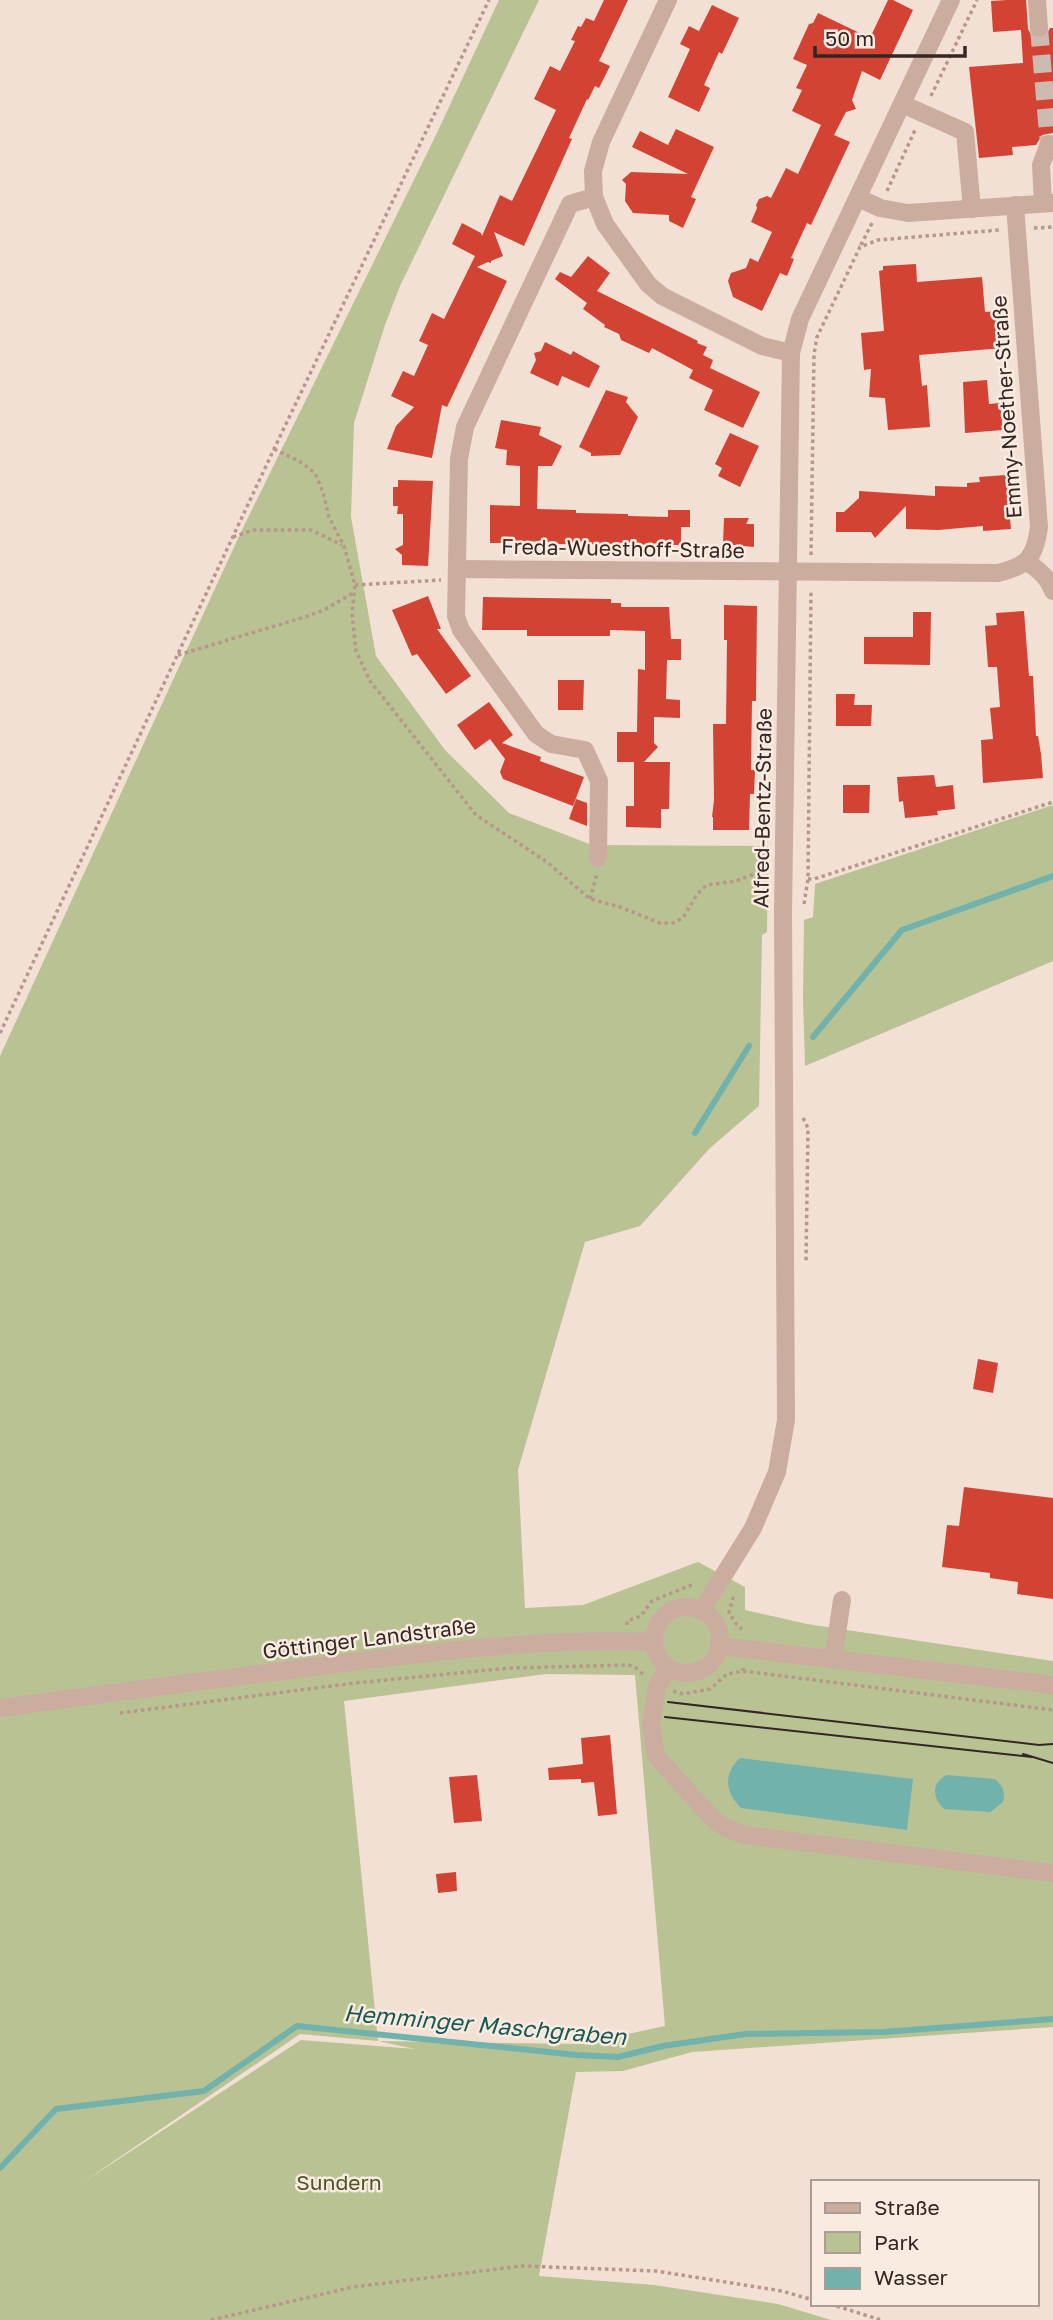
<svg xmlns="http://www.w3.org/2000/svg" width="1053" height="2320" viewBox="0 0 1053 2320" font-family="'Golos Text',sans-serif">
	<style>
		.green { fill: #b9c293; fill-rule: evenodd }
		.water { fill: #71b2ac }
		.lines { fill: none; stroke-linecap: round; stroke-linejoin: round }
		.stream { stroke: #71b2ac; stroke-width: 6 }
		.building { fill: #d24333 }
		.minor-tunnel { stroke: #cdbbb1; stroke-width: 18; stroke-dasharray: 18 9; stroke-linecap: butt }
		.path { stroke: #b7978a; stroke-width: 3.5; stroke-dasharray: 3.5 3.5; stroke-linecap: butt }
		.minor { stroke: #cbad9f; stroke-width: 18 }
		.tram { stroke: #342624; stroke-width: 2 }
		.labels { text-anchor: middle; dominant-baseline: central; stroke-width: 5; stroke-linejoin: round; paint-order: stroke }
		.street-label { font-size: 21px; fill: #342624; stroke: #faebe0 }
		.park-label { font-size: 21px; fill: #4a5425; stroke: #faebe0 }
		.water-label { font-size: 23px; font-style: italic; fill: #165954; stroke: #faebe0 }
	</style>
	<rect width="100%" height="100%" fill="#f3e0d4"/>
	<!-- green -->
	<g class="green">
		<path d="M499 0H539L400 286 385 325 354 423 351 517 376 656 445 750 509 813 592 845 768 846 767 932 762 935 759 1106 710 1148 640 1226 585 1242 518 1470 525 1608 583 1605 698 1562 745 1587V1610L807 1624 1053 1661V2027L692 2052 623 2071 576 2072 539 2276 654 2285 778 2304 831 2320H0V1056L241 532 435 137ZM546 1674 635 1675 665 2026 581 2044 378 2041 344 1701ZM300 2034 378 2041 415 2049 301 2040 82 2183Z"/>
		<polygon points="1053,805 1053,961 805,1066 803,999 804,920 813,917 815,884"/>
	</g>
	<!-- water -->
	<g class="water">
		<path d="M740 1758 913 1779 907 1830 741 1808C725 1793 723 1773 740 1758Z"/>
		<path d="M947 1775 994 1779C1002 1784 1006 1792 1003 1802L990 1812 944 1809C932 1797 931 1783 947 1775Z"/>
	</g>
	<g class="lines">
		<!-- stream -->
		<g class="stream">
			<polyline points="813,1037 902,930 1053,876"/>
			<polyline points="695,1133 749,1046"/>
			<polyline points="0,2168 56,2109 204,2091 297,2026 577,2055 618,2057 663,2046 745,2034 884,2032 1053,2019"/>
		</g>
	</g>
	<!-- building -->
	<g class="building">
		<polygon points="604,0 628,0 599,61 610,66 599,88 595,86 588,100 587,99 569,138 572,139 524,246 494,232 503,256 491,261 491,263 488,262 477,267 507,281 447,407 442,405 432,458 387,449 396,426 414,407 391,396 403,371 414,376 428,345 419,341 432,313 444,319 475,256 452,244 462,223 481,233 482,236 500,195 512,201 556,110 534,99 550,66 560,71 575,41 571,40 578,26 581,27 586,18 594,21"/>
		<polygon points="888,0 893,0 913,10 880,80 862,71 852,100 856,109 846,112 834,135 850,142 811,225 807,223 791,258 794,259 787,276 780,273 762,311 733,297 728,281 731,273 746,268 750,258 758,262 772,232 751,222 757,208 756,205 759,199 767,196 771,198 786,168 798,174 821,125 792,111 802,90 796,88 807,65 793,59 809,24 813,23 818,13 870,38"/>
		<polygon points="1007,0 1026,0 1028,29 1033,38 1045,38 1050,28 1053,28 1053,133 1042,135 1036,145 1012,147 1013,155 979,158 969,67 1023,63 1021,30 993,32 991,1"/>
		<polygon points="712,5 739,18 722,54 719,52 704,85 710,88 699,112 668,97 690,49 680,44 689,26 699,31"/>
		<polygon points="676,129 714,147 691,197 696,199 683,228 669,221 669,215 633,213 625,201 626,184 622,180 631,172 688,174 632,147 640,131 668,145"/>
		<polygon points="588,256 610,273 597,291 698,341 697,343 707,347 703,355 713,360 710,368 760,392 743,428 704,410 713,390 689,378 693,370 652,348 649,353 621,340 619,334 604,327 605,325 583,309 587,303 555,279 560,272 571,277"/>
		<polygon points="916,264 917,282 982,277 985,312 999,311 1003,348 919,355 922,386 927,385 930,427 888,430 885,398 869,397 871,369 864,370 861,333 884,331 879,271 883,270 883,266"/>
		<polygon points="545,342 571,355 573,351 600,366 589,388 562,376 558,386 530,373 536,360 534,353 541,351"/>
		<polygon points="987,380 989,404 1000,403 1003,430 965,433 963,382"/>
		<polygon points="606,390 628,397 626,402 638,417 620,455 591,456 591,453 579,447"/>
		<polygon points="501,420 541,427 539,435 562,446 552,466 538,466 537,509 576,510 576,513 628,514 628,516 668,517 668,510 690,510 690,527 681,527 681,545 556,544 556,542 520,541 520,543 490,543 490,505 520,506 520,466 506,465 507,450 495,448"/>
		<polygon points="730,433 759,446 740,487 718,476 722,468 715,464"/>
		<polygon points="1006,475 1011,529 983,531 983,526 938,530 906,529 906,506 875,538 871,532 836,532 836,512 844,512 859,498 859,491 935,496 935,486 967,487 967,483 980,482 979,477"/>
		<polygon points="398,480 433,481 428,566 402,565 402,555 395,549 403,545 403,514 397,514 398,506 393,506 393,487 398,487"/>
		<polygon points="724,518 749,518 746,524 754,524 754,547 723,544"/>
		<polygon points="428,596 441,629 437,629 471,676 446,694 417,654 412,656 392,610"/>
		<polygon points="483,597 611,599 611,603 621,603 621,607 669,607 671,639 681,639 681,660 667,660 666,699 680,700 680,718 654,717 654,743 658,747 644,762 670,762 669,809 661,809 661,828 626,827 626,806 634,806 634,762 617,762 617,732 637,732 638,669 645,670 645,631 610,630 610,636 527,636 527,630 482,630"/>
		<polygon points="724,605 757,606 756,701 752,701 751,770 755,770 754,794 750,794 749,830 713,830 713,817 712,817 714,800 713,724 726,724 727,640 724,640"/>
		<polygon points="1024,611 1029,676 1033,676 1036,736 1038,736 1041,754 1043,778 983,783 981,740 993,739 990,708 1000,707 997,667 988,667 985,626 997,625 996,613"/>
		<polygon points="913,612 931,612 930,665 864,664 864,637 913,637"/>
		<polygon points="558,680 584,680 583,710 558,710"/>
		<polygon points="836,694 855,694 854,705 872,705 871,726 836,726"/>
		<polygon points="489,702 513,735 502,743 541,757 540,761 584,777 573,806 503,779 500,772 505,759 490,739 475,750 457,725"/>
		<polygon points="934,775 936,787 953,785 955,809 937,811 938,815 905,818 903,801 899,802 897,777"/>
		<polygon points="843,785 870,785 869,813 843,813"/>
		<polygon points="576,799 587,803 587,826 569,819"/>
		<polygon points="978,1359 998,1363 993,1393 973,1389"/>
		<polygon points="964,1487 1053,1498 1053,1599 1017,1594 1018,1582 990,1578 990,1573 942,1567 947,1525 959,1526"/>
		<polygon points="610,1735 617,1814 598,1816 594,1782 581,1783 581,1779 549,1780 548,1768 583,1764 581,1738"/>
		<polygon points="477,1775 482,1821 454,1823 449,1777"/>
		<polygon points="456,1872 457,1891 438,1893 436,1874"/>
	</g>
	<g class="lines">
		<!-- minor-tunnel -->
		<polyline class="minor-tunnel" points="1039,28 1049,144"/>
		<!-- path -->
		<g class="path">
			<polyline points="931,96 977,0"/>
			<polyline points="887,191 916,128"/>
			<polyline points="1034,228 1053,227"/>
			<polyline points="861,245 872,223"/>
			<polyline points="274,449 299,461 315,473 323,492 329,517 344,546 355,585 352,614 356,651 370,681 476,815 547,862 590,899 620,907 660,923 673,923 683,918 697,894 707,885 736,881 767,869"/>
			<polyline points="233,537 253,530 311,530 342,545"/>
			<polyline points="811,555 814,354 817,337 860,247 878,240 999,230"/>
			<polyline points="355,585 441,580"/>
			<polyline points="178,655 305,617 324,610 353,593"/>
			<polyline points="808,879 814,879 1053,802"/>
			<polyline points="590,899 597,874"/>
			<polyline points="804,904 808,879 811,590"/>
			<polyline points="0,1033 274,449 489,0"/>
			<polyline points="803,1118 808,1128 806,1263"/>
			<polyline points="732,1597 733,1598 729,1613 737,1625 742,1629"/>
			<polyline points="627,1625 627,1621 641,1616 652,1601 694,1584"/>
			<polyline points="743,1671 1053,1710"/>
			<polyline points="673,1691 683,1694 710,1689 727,1674 743,1671 743,1668"/>
			<polyline points="120,1713 355,1683 509,1668 629,1665 636,1668 643,1674"/>
			<polyline points="830,2304 881,2320"/>
			<polyline points="211,2320 353,2287 522,2266 656,2271 782,2291 813,2300"/>
		</g>
		<!-- minor -->
		<g class="minor">
			<polyline points="668,0 601,142 593,171 594,197 605,224 648,284 662,296 762,346 791,353"/>
			<polyline points="1037,0 1039,28"/>
			<polyline points="902,104 965,132 972,209"/>
			<polyline points="594,197 570,204 465,427 459,459 456,616 461,630 536,734 551,744 585,750 599,781 598,858"/>
			<polyline points="859,198 880,208 908,213 1053,203"/>
			<polyline points="1043,203 1041,165 1049,144"/>
			<path d="M1027 562C1038 569 1049 578 1053 591"/>
			<path d="M457 569 998 573C1028 566 1035 557 1039 527L1015 205"/>
			<circle cx="687" cy="1640" r="33"/>
			<polyline points="702,1610 753,1528 777,1472 786,1420 783,913 791,353 800,319 951,0"/>
			<polyline points="719,1646 1053,1685"/>
			<polyline points="833,1660 842,1600"/>
			<polyline points="669,1668 657,1686 651,1725 656,1756 713,1819 726,1828 744,1835 1053,1873"/>
			<path d="M0 1708C102 1694 203 1681 305 1668 421 1653 537 1638 654 1642"/>
		</g>
		<!-- tram -->
		<g class="tram">
			<polyline points="668,1702 1039,1745 1053,1744"/>
			<polyline points="665,1717 1032,1757"/>
			<polyline points="1023,1754 1053,1763"/>
		</g>
	</g>
	<g class="labels">
		<!-- street labels -->
		<g class="street-label">
			<text transform="translate(1006 407) rotate(-94)">Emmy-Noether-Straße</text>
			<text transform="translate(623 548) rotate(1)">Freda-Wuesthoff-Straße</text>
			<text transform="translate(762 808) rotate(-89)">Alfred-Bentz-Straße</text>
			<text transform="translate(369 1638) rotate(-7)">Göttinger Landstraße</text>
		</g>
		<!-- park labels -->
		<g class="park-label">
			<text x="339" y="2182">Sundern</text>
		</g>
		<!-- water labels -->
		<g class="water-label">
			<text transform="translate(485 2024) rotate(5)">Hemminger Maschgraben</text>
		</g>
	</g>
	<!-- legend -->
	<rect x="811" y="2180" width="228" height="126" fill="#faebe0" stroke="#ab9c95" stroke-width="2"/>
	<rect x="825" y="2203" width="35" height="10" fill="#cbad9f" stroke="#ab9c95" stroke-width="2"/>
	<text x="874" y="2215" font-size="21" fill="#342624">Straße</text>
	<rect x="825" y="2232" width="35" height="21" fill="#b9c293" stroke="#ab9c95" stroke-width="2"/>
	<text x="874" y="2250" font-size="21" fill="#342624">Park</text>
	<rect x="825" y="2268" width="35" height="21" fill="#71b2ac" stroke="#ab9c95" stroke-width="2"/>
	<text x="874" y="2285" font-size="21" fill="#342624">Wasser</text>
	<!-- scale -->
	<path d="M815 46v10h150v-10" fill="none" stroke="#342624" stroke-width="3.5"/>
	<text x="825" y="46" font-size="21" fill="#342624" stroke="#faebe0" stroke-width="5" paint-order="stroke">50 m</text>
</svg>
